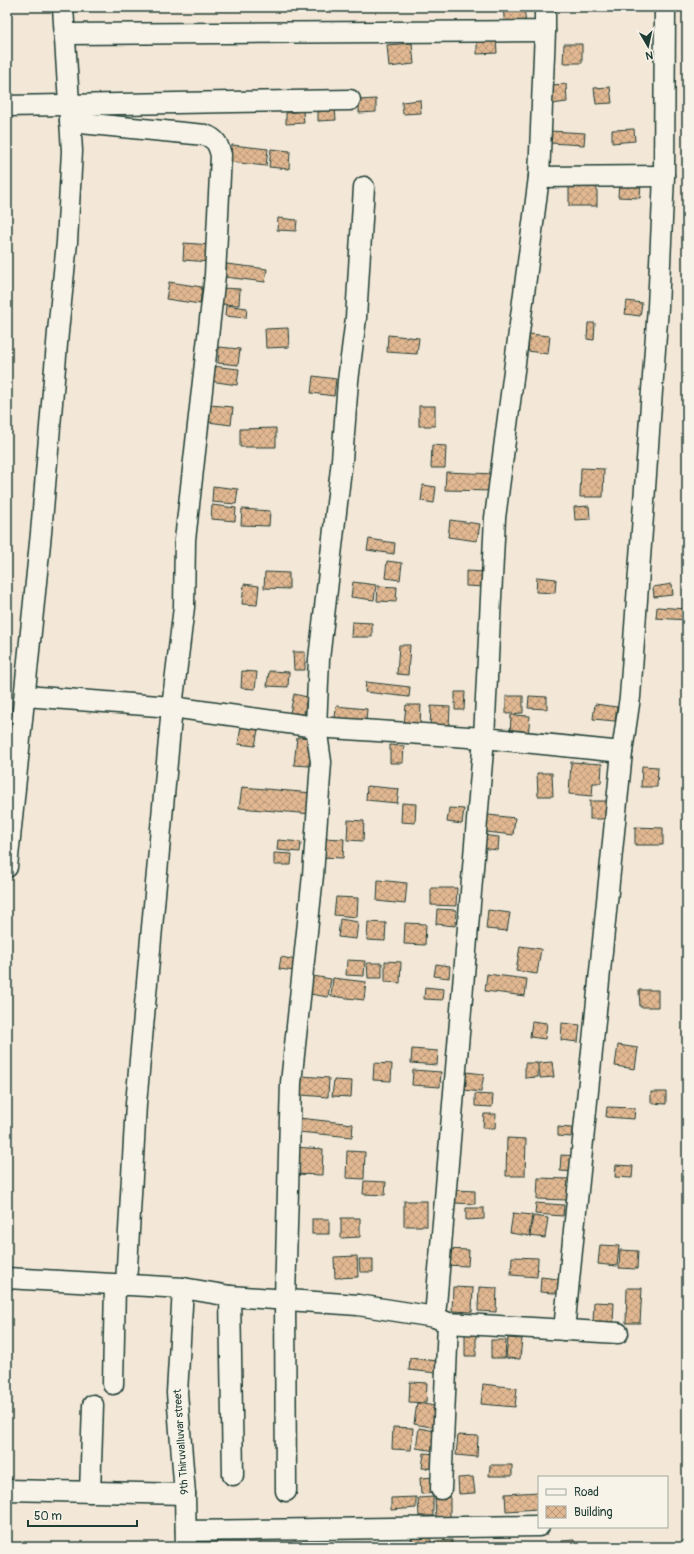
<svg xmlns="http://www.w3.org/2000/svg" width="694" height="1554" viewBox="0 0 694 1554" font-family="Pangolin,sans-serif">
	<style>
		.building { fill: url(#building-cross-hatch); stroke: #1f3d34 }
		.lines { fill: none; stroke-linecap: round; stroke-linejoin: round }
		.minor-casing { stroke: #1f3d34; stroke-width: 23 }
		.minor { stroke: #f7f3e8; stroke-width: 20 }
		.labels { text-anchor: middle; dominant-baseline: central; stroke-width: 4; stroke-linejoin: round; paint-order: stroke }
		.street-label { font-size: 11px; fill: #1f3d34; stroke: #f7f3e8 }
	</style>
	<defs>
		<pattern id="building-cross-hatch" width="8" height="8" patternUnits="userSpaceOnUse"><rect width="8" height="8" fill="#e2b892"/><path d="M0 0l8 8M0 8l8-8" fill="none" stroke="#b79778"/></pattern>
	</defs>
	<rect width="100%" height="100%" fill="#f3e7d7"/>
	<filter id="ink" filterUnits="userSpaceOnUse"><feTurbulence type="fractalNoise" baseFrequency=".025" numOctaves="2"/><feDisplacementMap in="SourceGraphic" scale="8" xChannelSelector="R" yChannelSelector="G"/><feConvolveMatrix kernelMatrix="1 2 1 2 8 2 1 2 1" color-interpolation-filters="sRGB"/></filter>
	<g filter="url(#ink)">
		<!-- building -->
		<g class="building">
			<polygon points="503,7 524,7 526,25 505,27"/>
			<polygon points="477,38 496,38 497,53 477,54"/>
			<polygon points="412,43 414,64 389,67 387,45"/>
			<polygon points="564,44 582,44 582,63 563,63"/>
			<polygon points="566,84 567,102 552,104 550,85"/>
			<polygon points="610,87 612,103 596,104 594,88"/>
			<polygon points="376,99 376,112 359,113 359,100"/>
			<polygon points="420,100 421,113 403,114 402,102"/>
			<polygon points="335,108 336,120 318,121 318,109"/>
			<polygon points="303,111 304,123 286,124 286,113"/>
			<polygon points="634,129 635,141 612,143 612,130"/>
			<polygon points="550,131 585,133 584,145 549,143"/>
			<polygon points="232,145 268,149 266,166 230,162"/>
			<polygon points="271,149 290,151 289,169 269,167"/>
			<rect x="569" y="181" width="28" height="25"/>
			<polygon points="619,181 641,183 640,198 618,197"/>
			<polygon points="278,218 297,220 296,231 277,230"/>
			<polygon points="184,243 211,245 210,262 183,260"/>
			<polygon points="227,264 267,269 265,282 225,277"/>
			<polygon points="169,282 202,287 200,304 166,299"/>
			<polygon points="221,288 240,289 239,305 220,304"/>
			<polygon points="627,301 642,303 640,316 625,314"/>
			<polygon points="226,305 247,308 246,318 225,316"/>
			<polygon points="588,323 595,323 594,340 587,339"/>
			<polygon points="288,328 289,347 266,348 265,329"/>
			<polygon points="529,334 550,336 548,354 528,351"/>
			<polygon points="388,335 419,338 417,354 387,352"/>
			<polygon points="219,347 240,349 238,365 218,363"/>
			<polygon points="212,366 239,369 237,385 210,381"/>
			<polygon points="313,376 336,379 334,396 311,393"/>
			<polygon points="210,405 233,407 231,425 208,422"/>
			<rect x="419" y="406" width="16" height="20"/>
			<polygon points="276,428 276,447 240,447 240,429"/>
			<polygon points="432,445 446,446 445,468 431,468"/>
			<polygon points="581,468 604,469 603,497 580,497"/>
			<polygon points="446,472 495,474 494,491 445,490"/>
			<polygon points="423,485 436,487 434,503 421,501"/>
			<polygon points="213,486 238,489 236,504 212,502"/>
			<polygon points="212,505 236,508 235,521 211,519"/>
			<polygon points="589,506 590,519 575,520 574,507"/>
			<polygon points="242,509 270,511 269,526 241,525"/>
			<polygon points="450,520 480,524 477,541 448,537"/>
			<polygon points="369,539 395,543 394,554 367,550"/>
			<polygon points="387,561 402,563 400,580 385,578"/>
			<polygon points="466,571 486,572 485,587 466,586"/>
			<polygon points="265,572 289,573 289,589 264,588"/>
			<polygon points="537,577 556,579 555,593 536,592"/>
			<polygon points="353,582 376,585 374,600 351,597"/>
			<polygon points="244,584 259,586 257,605 242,604"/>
			<polygon points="672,584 673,595 654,597 653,587"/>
			<polygon points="378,586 397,587 396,602 377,601"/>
			<polygon points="657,607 687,609 687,620 656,618"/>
			<polygon points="352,622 372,623 372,637 351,637"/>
			<polygon points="399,645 410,645 408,675 397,674"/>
			<polygon points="293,652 305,652 305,670 294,670"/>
			<polygon points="242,671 257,672 255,689 241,688"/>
			<polygon points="269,671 289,672 288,687 267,686"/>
			<polygon points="366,682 410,687 409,697 365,692"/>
			<polygon points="455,692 465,692 464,710 455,710"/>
			<polygon points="294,694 307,697 304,715 290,713"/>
			<polygon points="506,696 523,696 523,713 506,714"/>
			<polygon points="529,696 547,697 547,709 528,708"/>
			<polygon points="595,704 617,707 615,721 593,719"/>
			<polygon points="406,705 421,705 420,725 404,725"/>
			<polygon points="336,706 367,709 366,721 335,718"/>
			<polygon points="431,706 450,707 449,727 430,726"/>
			<polygon points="511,715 530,716 528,737 510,736"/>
			<polygon points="241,727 258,730 255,746 238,744"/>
			<polygon points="297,737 311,738 309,766 294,765"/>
			<polygon points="390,745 404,746 403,763 390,763"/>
			<polygon points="571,762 602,764 601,783 593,783 592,796 569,794"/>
			<polygon points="642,766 658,767 657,787 641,787"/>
			<polygon points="537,773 552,773 553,796 538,796"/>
			<polygon points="367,786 399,789 397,803 366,800"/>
			<polygon points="242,787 313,793 312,814 239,808"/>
			<rect x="590" y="801" width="17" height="18"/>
			<polygon points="402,803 416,804 415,823 401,822"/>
			<polygon points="449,808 464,809 462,824 447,822"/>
			<polygon points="480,814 515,818 513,835 478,831"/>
			<polygon points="348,820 364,821 363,841 347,840"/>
			<polygon points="635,827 663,828 663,845 635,845"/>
			<polygon points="480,835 499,837 498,850 479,848"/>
			<polygon points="321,838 344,839 343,858 320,857"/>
			<polygon points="278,840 301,842 300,852 277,850"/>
			<polygon points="274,853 292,854 291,865 274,865"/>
			<polygon points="378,880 407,883 405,904 377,901"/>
			<polygon points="431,888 457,888 456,906 431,905"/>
			<polygon points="336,897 358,898 357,917 334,915"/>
			<polygon points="437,909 456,910 455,926 436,924"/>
			<polygon points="488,910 510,913 507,931 486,929"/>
			<polygon points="340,919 358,922 356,939 338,937"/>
			<polygon points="368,922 386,923 385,941 367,940"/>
			<polygon points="405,923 426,924 425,945 404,944"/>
			<polygon points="520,946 541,949 537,974 516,971"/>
			<polygon points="281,957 296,960 295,971 279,969"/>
			<polygon points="347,960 365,961 364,976 346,975"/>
			<polygon points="385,961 401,962 400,983 385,982"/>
			<polygon points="367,963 382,963 382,978 368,978"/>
			<polygon points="436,964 450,966 449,978 434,976"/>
			<polygon points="487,974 527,979 525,996 485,991"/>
			<polygon points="313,976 331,979 328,997 310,994"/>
			<polygon points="333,978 366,982 364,1000 331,996"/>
			<polygon points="425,987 444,989 443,1000 424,999"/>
			<polygon points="639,990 658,990 658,1007 640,1007"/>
			<polygon points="532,1021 547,1023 545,1039 530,1037"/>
			<polygon points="562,1023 580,1025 578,1042 561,1040"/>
			<polygon points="618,1045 638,1048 635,1069 615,1066"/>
			<polygon points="412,1049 438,1051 437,1065 411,1063"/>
			<polygon points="552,1062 554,1077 540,1078 539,1063"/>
			<polygon points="374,1063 392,1064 391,1081 373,1080"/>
			<polygon points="525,1063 538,1063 538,1077 525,1078"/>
			<polygon points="413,1070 441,1072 440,1087 412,1085"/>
			<polygon points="457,1071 484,1074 481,1092 455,1089"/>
			<polygon points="302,1076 329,1078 328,1097 301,1095"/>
			<polygon points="334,1080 352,1081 351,1097 332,1096"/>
			<polygon points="651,1092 666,1092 666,1104 651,1103"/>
			<polygon points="475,1094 493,1095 492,1107 475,1106"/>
			<polygon points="607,1107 635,1108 634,1119 606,1117"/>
			<polygon points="484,1114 496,1114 495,1128 483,1128"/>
			<polygon points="299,1118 353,1124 352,1137 298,1132"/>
			<polygon points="558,1127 572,1128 571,1137 558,1136"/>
			<polygon points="507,1138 526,1139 525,1176 506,1176"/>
			<polygon points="294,1147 323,1149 322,1175 293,1174"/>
			<polygon points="347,1151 365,1152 364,1179 346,1178"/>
			<polygon points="561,1155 579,1156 577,1172 560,1171"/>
			<polygon points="616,1165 633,1166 632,1178 615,1177"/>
			<polygon points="538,1178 569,1179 568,1200 537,1199"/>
			<polygon points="364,1181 386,1182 385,1195 363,1194"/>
			<polygon points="456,1190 475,1191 475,1204 455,1203"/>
			<rect x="404" y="1201" width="23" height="25"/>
			<polygon points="536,1203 564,1205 563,1216 535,1214"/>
			<polygon points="466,1208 484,1208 484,1219 466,1220"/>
			<polygon points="513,1213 532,1215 529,1236 510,1233"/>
			<polygon points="533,1216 548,1218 545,1238 530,1236"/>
			<polygon points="341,1218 360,1218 360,1237 341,1238"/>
			<rect x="312" y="1219" width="17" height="15"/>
			<polygon points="600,1245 619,1246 617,1266 598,1264"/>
			<polygon points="444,1249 469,1250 468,1266 443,1265"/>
			<polygon points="620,1250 638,1251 637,1269 619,1268"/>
			<polygon points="357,1256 358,1277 335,1278 334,1257"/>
			<polygon points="512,1257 538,1258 537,1277 511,1275"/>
			<polygon points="359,1259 373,1259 373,1272 360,1272"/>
			<polygon points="541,1277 567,1280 566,1294 540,1292"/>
			<polygon points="453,1287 473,1288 472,1312 452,1311"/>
			<polygon points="479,1287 497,1288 496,1312 478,1311"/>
			<polygon points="627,1288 642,1288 640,1323 626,1323"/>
			<polygon points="594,1302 614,1303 613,1324 593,1323"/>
			<rect x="465" y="1332" width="11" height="24"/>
			<polygon points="508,1338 522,1339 520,1359 506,1358"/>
			<polygon points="491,1340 506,1340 505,1358 491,1358"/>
			<polygon points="410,1358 437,1361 436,1373 409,1370"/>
			<polygon points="410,1382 427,1383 426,1403 409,1402"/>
			<polygon points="483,1384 517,1388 515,1407 481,1404"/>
			<polygon points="417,1403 441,1407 437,1428 414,1424"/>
			<polygon points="393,1427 413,1428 411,1450 392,1449"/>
			<polygon points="419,1428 440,1432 436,1451 416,1448"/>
			<polygon points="458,1435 478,1436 477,1457 456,1455"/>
			<polygon points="424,1453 437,1454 435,1469 422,1468"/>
			<polygon points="490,1465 512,1465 512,1476 489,1476"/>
			<polygon points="436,1477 437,1493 421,1494 420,1478"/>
			<polygon points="473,1477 475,1493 459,1494 458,1478"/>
			<polygon points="539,1492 539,1509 506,1511 505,1494"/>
			<polygon points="416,1497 416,1508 391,1510 391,1498"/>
			<polygon points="433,1497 433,1516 419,1516 418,1498"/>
			<polygon points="450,1497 450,1517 436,1517 435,1498"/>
			<polygon points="430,1536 432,1547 412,1547 411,1538"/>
			<polygon points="452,1540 452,1547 435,1547 435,1541"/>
			<polygon points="574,1540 575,1547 562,1547 562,1541"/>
		</g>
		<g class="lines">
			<defs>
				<g id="minor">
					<polyline points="64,34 545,31 545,7"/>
					<polyline points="7,106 350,100"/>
					<path d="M70 122 205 135C216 139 218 144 221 155L215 275 185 540 184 607 172 707 136 1104 126 1285"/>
					<polyline points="539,177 664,176"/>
					<polyline points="25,696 172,707 316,727 484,738 622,752"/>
					<polyline points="7,867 41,533 58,332 67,242 72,151 63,7"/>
					<polyline points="7,1278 183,1288 230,1296 358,1305 435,1317 448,1323 618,1333"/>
					<polyline points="183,1288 177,1393 185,1494 186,1547"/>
					<polyline points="230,1296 233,1475"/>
					<polyline points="435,1317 484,738 495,518 539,177 545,31"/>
					<polyline points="564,1330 622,752 630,697 658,307 664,176 665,7"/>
					<polyline points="113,1384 115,1285"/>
					<polyline points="441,1489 448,1323"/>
					<polyline points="7,1490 185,1494"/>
					<polyline points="286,1491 285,1298 291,1083 313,875 321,762 316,727 319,659 342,460 348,381 356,318 364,187"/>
					<polyline points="90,1492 93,1405"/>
					<polyline points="186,1531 539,1526"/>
				</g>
			</defs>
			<!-- minor casing -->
			<use href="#minor" class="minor-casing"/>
			<!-- minor -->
			<use href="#minor" class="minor"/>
		</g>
	</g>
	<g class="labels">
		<!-- street labels -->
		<g class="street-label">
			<text transform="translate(181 1442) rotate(-94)">9th Thiruvalluvar street</text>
		</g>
	</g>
	<!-- margin -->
	<rect width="694" height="1554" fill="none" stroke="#f7f3e8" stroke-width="24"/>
	<rect x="12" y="12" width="670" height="1530" fill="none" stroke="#1f3d34" stroke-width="1.5" filter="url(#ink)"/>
	<!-- legend -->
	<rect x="538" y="1476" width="130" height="52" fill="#f7f3e8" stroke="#a1aaa0"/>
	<rect x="546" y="1489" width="20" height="6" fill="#f7f3e8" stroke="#a1aaa0"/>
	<text x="574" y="1496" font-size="12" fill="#1f3d34">Road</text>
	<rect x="546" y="1506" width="20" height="12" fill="url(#building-cross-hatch)" stroke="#a1aaa0"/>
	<text x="574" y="1516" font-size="12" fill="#1f3d34">Building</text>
	<!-- north arrow -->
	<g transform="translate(648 46) rotate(171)" stroke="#f7f3e8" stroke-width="3" paint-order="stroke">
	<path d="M0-3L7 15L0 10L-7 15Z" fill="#1f3d34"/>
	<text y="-6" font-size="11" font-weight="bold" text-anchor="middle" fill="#1f3d34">N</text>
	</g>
	<!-- scale -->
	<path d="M28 1520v6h109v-6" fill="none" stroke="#1f3d34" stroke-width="2"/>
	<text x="34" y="1520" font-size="12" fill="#1f3d34" stroke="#f7f3e8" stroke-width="3" paint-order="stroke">50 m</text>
</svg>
